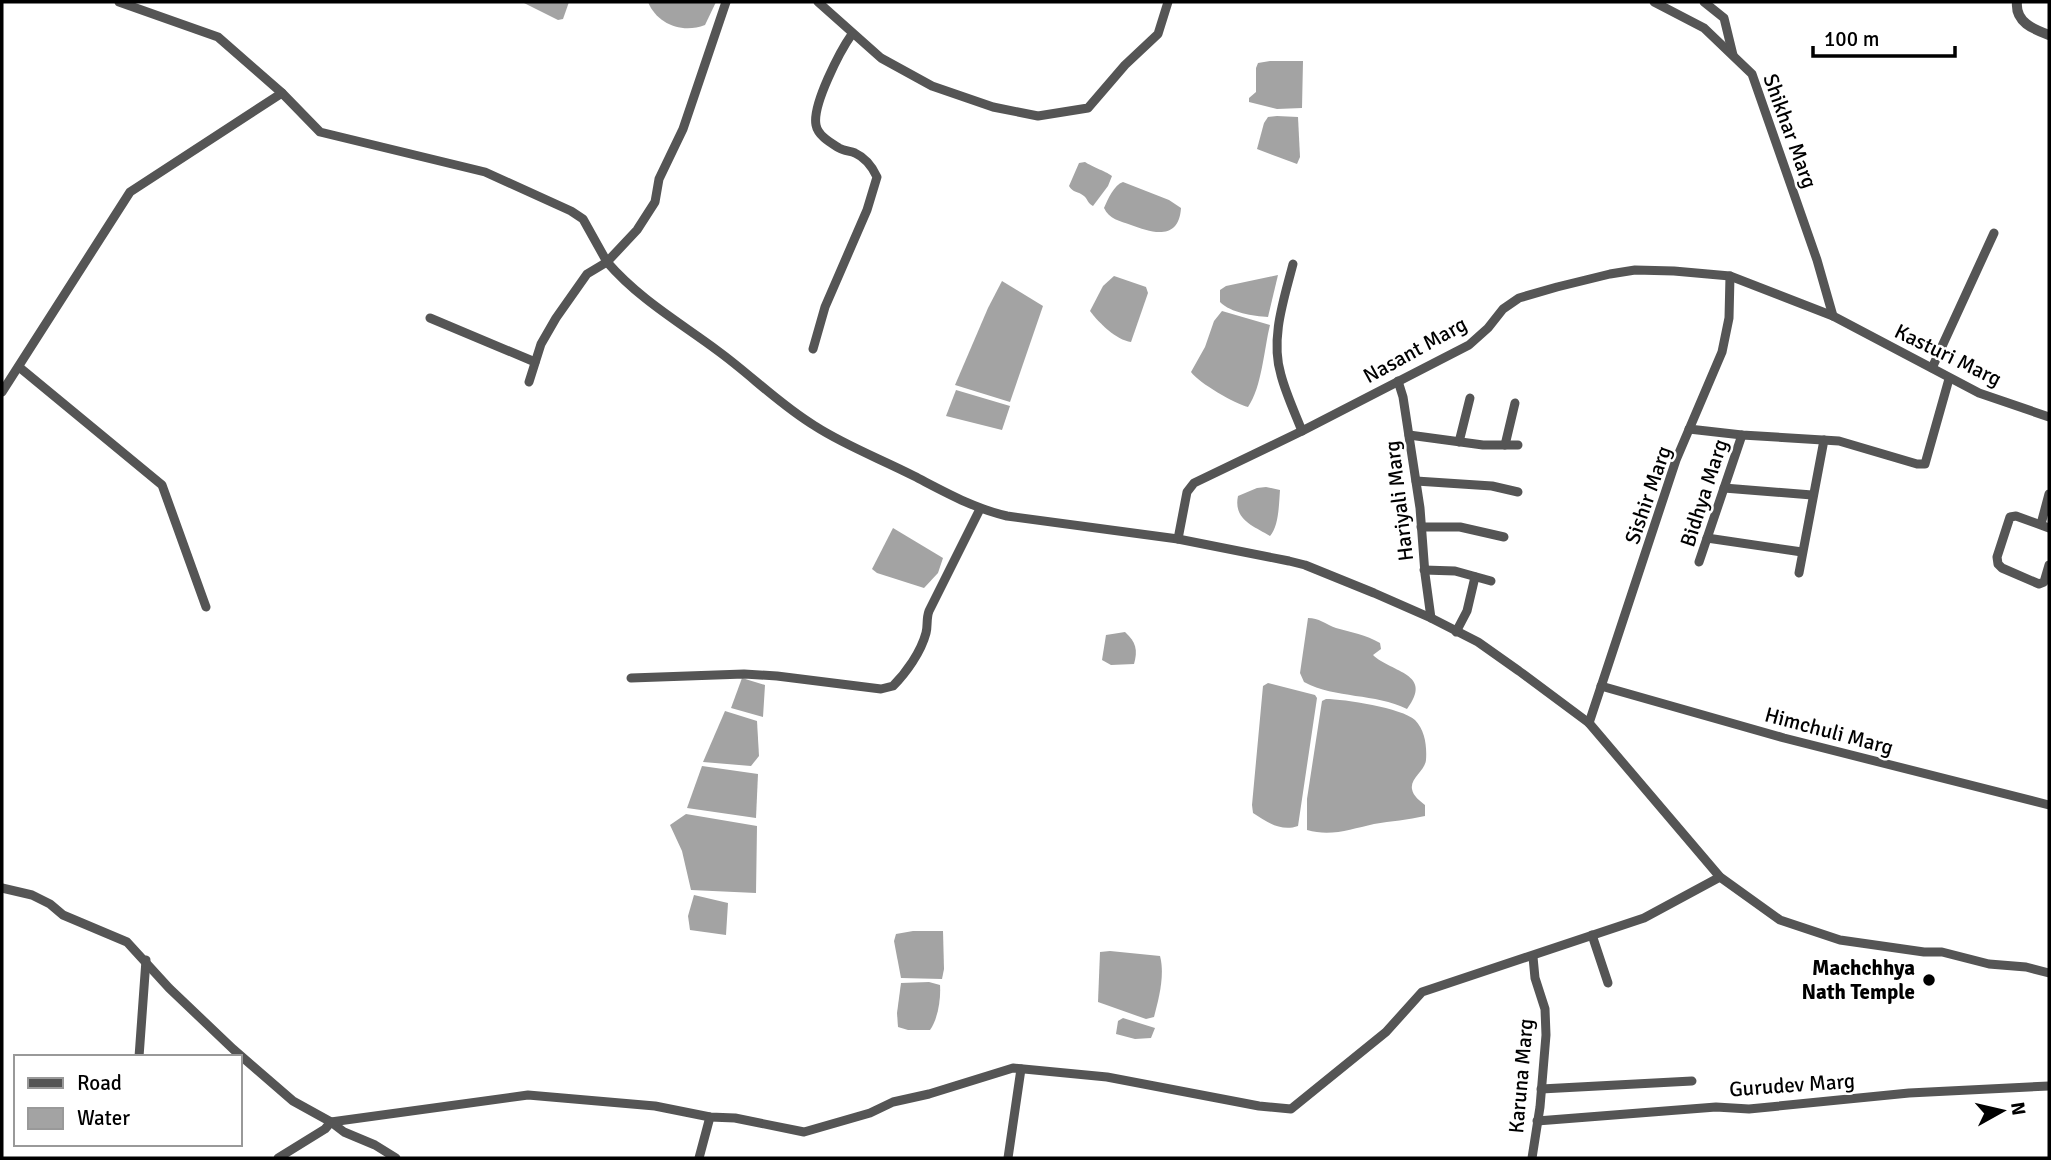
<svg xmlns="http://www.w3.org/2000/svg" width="2051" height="1160" viewBox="0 0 2051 1160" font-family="Signika,sans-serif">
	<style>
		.water { fill: #a3a3a3 }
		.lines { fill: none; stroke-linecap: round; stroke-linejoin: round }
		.minor { stroke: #555; stroke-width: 9 }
		.tertiary { stroke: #555; stroke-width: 10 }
		.poi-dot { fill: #000; stroke: #fff; stroke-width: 2.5 }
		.labels { text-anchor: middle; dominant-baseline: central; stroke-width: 5; stroke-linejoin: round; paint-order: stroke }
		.street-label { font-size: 21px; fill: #000; stroke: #fff }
		.poi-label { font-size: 21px; font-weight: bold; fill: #000; stroke: #fff; text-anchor: end }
	</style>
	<rect width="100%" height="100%" fill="#fff"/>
	<!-- water -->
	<g class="water">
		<polygon points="522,2 569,2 563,19 558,20"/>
		<path d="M648 2H716L705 25C682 34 657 24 648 2Z"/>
		<polygon points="1270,61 1303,61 1302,108 1277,109 1249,102 1249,98 1256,92 1256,68 1258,63"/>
		<polygon points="1277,116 1298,117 1300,157 1297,164 1257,149 1264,123 1268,117"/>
		<path d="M1085 162C1091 166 1109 173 1112 176L1108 186 1093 206C1087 203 1088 199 1084 196 1078 191 1073 193 1069 186L1079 163Z"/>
		<path d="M1123 182 1169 200 1181 208C1179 241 1152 233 1131 225 1120 221 1109 219 1104 208 1108 199 1114 185 1123 182Z"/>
		<path d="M1278 275 1268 317C1253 316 1231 313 1220 302V290L1226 286Z"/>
		<path d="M1114 276 1146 287 1148 293 1131 342C1116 340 1099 323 1090 311L1103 286Z"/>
		<polygon points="1002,281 1043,306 1010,402 955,385 988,308"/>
		<path d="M1222 311 1270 325C1264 349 1262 387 1248 407 1235 404 1199 383 1191 372L1205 347 1214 321Z"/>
		<polygon points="956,390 1010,406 1002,430 946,416"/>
		<path d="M1266 487 1280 490C1279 503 1279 526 1270 536 1254 526 1233 520 1238 496L1257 488Z"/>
		<polygon points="893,528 943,558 938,573 924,588 877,573 872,569"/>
		<path d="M1308 618C1319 618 1325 624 1336 628 1351 632 1366 635 1380 643L1381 649 1373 655C1392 673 1434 673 1407 709 1375 693 1336 699 1304 682L1300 673Z"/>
		<path d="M1125 632C1136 642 1138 650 1134 664L1111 665 1102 660 1106 635Z"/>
		<polygon points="742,678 765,685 763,717 731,708"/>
		<path d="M1268 683 1315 695 1317 698 1298 826C1281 832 1267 822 1253 813L1252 805 1263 686Z"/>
		<path d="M1326 699C1344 699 1402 708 1415 720 1425 730 1427 746 1426 760 1425 771 1410 778 1412 789 1413 796 1420 801 1425 805V816C1408 820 1391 821 1374 824 1351 829 1331 837 1307 830V799L1322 701Z"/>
		<polygon points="725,711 757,721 759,756 751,766 703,762"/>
		<polygon points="702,766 758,774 756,818 687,808"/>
		<polygon points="686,814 757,826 756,893 691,890 682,851 670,825"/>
		<polygon points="694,895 728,903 726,935 690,930 688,916"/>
		<polygon points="913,931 943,931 944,969 942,979 901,978 894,941 896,934"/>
		<path d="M1110 951 1160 956C1165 975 1159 998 1154 1017L1146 1019 1098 1002 1100 952Z"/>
		<path d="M929 982 940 985C941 998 938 1019 930 1030H908L898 1027 897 1013 901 983Z"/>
		<polygon points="1123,1018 1155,1028 1151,1038 1135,1039 1116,1034 1118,1021"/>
	</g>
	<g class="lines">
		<!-- minor -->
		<g class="minor">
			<polyline points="119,2 218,37 282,93 320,132 485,172 571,211 583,219 607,262 587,274 556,318 541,344 529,382"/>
			<path d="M726 2 683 129 659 179 655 202 637 230 607 262C639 299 679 322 718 351 751 375 780 405 815 426 846 446 881 459 914 476 945 492 973 508 1007 516L1178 539 1289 561 1305 565 1374 593 1431 618 1478 642 1519 671 1589 723 1720 877 1780 920 1840 940 1924 952H1942L1989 964 2026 967 2049 973"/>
			<polyline points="818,2 881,58 932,86 993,107 1038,116 1088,108 1125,65 1158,34 1168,2"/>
			<polyline points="1654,2 1704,28 1752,74 1817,260 1833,316"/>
			<polyline points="1704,2 1724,18 1733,55"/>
			<path d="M1293 264C1284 299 1270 339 1281 375 1286 394 1295 413 1302 431"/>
			<polyline points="430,318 535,362"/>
			<path d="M813 349 825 307 867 210 877 177C872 166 866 158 855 153 850 151 844 151 839 148 831 143 818 136 816 125 812 105 840 51 852 34"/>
			<polyline points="19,367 162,485 206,607"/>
			<polyline points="1932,368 1994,233"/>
			<polyline points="1398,381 1403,397 1420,508 1425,574 1431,618"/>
			<polyline points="2,392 130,192 282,93"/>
			<polyline points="1689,429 1742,435 1839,441 1917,464 1925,464 1949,379"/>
			<polyline points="1409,435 1483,445 1518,445"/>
			<polyline points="1459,442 1470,398"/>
			<polyline points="1505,445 1515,403"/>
			<polyline points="1416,481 1492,486 1518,492"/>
			<polyline points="1724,488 1812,495"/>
			<polyline points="2041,524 2049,494"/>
			<polyline points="1421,527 1460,527 1504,537"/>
			<polyline points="2049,528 2016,516 2010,517 1997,557 1998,564 2002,568 2039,584 2044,582 2049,565"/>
			<polyline points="1707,538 1802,552"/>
			<polyline points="1178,539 1187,492 1194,483 1302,431 1469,345 1488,328 1503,309 1519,298 1557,287 1610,274 1635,270 1674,271 1730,276 1833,316 1979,393 2049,417"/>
			<polyline points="1699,562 1742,435"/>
			<polyline points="1424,570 1455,571 1491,581"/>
			<polyline points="1799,573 1824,440"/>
			<polyline points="1456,632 1467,611 1475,577"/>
			<path d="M631 678 744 674 777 676 881 689 893 686C906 673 921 652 926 633 928 626 926 619 929 611L980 509"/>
			<polyline points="1601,686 1784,738 2049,805"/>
			<polyline points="1589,723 1676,460 1722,352 1729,318 1730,276"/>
			<polyline points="2,888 32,895 50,904 63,915 127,942 169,988 233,1049 293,1101 331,1122 344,1132 375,1145 396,1158"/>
			<polyline points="1592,935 1608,983"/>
			<polyline points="139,1057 146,960"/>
			<polyline points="1541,1089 1692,1081"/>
			<polyline points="1537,1121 1716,1107 1749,1109 1909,1093 2049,1086"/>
			<polyline points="278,1158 325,1129 331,1122 528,1095 655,1106 710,1117 735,1118 804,1132 870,1113 893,1102 929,1094 1013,1068 1107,1077 1259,1106 1291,1109 1386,1032 1422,992 1644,918 1720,877"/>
			<polyline points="699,1158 710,1117"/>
			<polyline points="1008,1158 1021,1069"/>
			<polyline points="1532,1158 1540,1107 1546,1035 1545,1009 1535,978 1533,957"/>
		</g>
		<!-- tertiary -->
		<path class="tertiary" d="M2017 2C2015 22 2033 29 2049 35"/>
	</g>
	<!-- markers -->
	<circle class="poi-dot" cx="1929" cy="980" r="7"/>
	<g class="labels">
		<!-- street labels -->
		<g class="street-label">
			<text transform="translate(1790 131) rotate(70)">Shikhar Marg</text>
			<text transform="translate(1415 350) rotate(-29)">Nasant Marg</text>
			<text transform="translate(1948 355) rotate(26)">Kasturi Marg</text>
			<text transform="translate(1704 493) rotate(-72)">Bidhya Marg</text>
			<text transform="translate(1648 495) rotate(-71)">Sishir Marg</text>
			<text transform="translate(1399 501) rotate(-97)">Hariyali Marg</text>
			<text transform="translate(1829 731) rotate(15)">Himchuli Marg</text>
			<text transform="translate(1521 1076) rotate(-85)">Karuna Marg</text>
			<text transform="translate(1792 1085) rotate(-4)">Gurudev Marg</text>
		</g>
		<!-- poi labels -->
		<g class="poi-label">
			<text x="1915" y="968">Machchhya<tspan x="1915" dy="24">Nath Temple</tspan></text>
		</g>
	</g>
	<!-- border -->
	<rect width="2051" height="1160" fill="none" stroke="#000000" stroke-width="7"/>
	<!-- legend -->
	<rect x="14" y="1055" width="228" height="91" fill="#ffffff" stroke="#999999" stroke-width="2"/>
	<rect x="28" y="1078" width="35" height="10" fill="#555555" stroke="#999999" stroke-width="2"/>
	<text x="77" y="1090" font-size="21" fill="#000000">Road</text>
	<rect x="28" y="1108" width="35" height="21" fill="#a3a3a3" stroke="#999999" stroke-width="2"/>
	<text x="77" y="1125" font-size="21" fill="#000000">Water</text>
	<!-- north arrow -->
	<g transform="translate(2002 1111) rotate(82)" stroke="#ffffff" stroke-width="5" paint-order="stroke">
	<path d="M0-5L12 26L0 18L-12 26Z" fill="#000000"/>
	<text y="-10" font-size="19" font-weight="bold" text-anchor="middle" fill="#000000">N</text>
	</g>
	<!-- scale -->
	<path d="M1813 46v10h142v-10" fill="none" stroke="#000000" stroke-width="3.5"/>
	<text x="1824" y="46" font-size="21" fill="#000000" stroke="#ffffff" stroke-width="5" paint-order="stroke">100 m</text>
</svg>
